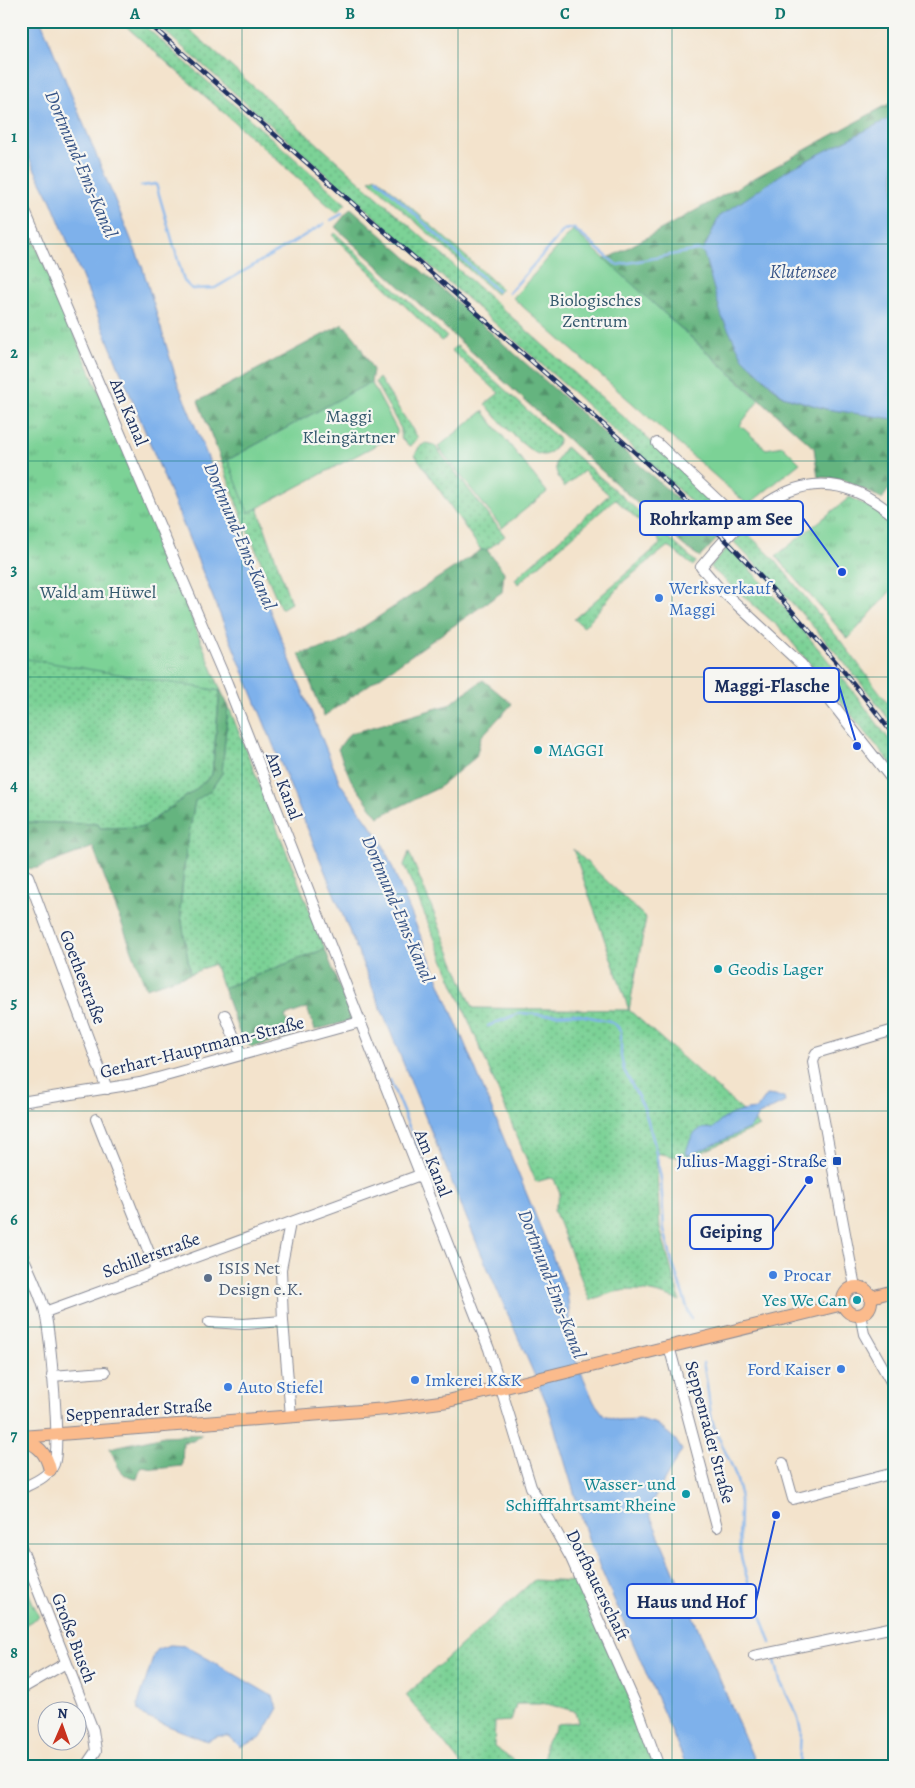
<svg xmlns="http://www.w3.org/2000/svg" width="915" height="1788" viewBox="0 0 915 1788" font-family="Alegreya,serif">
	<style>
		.grass { fill: url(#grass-dots); stroke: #4c807a; fill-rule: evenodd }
		.forest { fill: url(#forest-firs); stroke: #40726e }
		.park { fill: url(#park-tufts); stroke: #4c807a }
		.garden { fill: #7cd296; stroke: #4c807a }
		.water { fill: #7eb1eb; stroke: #4c70a4 }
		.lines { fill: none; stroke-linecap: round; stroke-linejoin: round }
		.stream { stroke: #7eb1eb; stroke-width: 2.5 }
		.minor-casing { stroke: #878995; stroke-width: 12 }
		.major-casing { stroke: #878995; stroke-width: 14 }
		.minor { stroke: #fff; stroke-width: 10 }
		.major { stroke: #fbbb8c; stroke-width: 12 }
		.rail-casing { stroke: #1b2f5e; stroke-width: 4.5 }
		.rail { stroke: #f6f6f2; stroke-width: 2.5; stroke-dasharray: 8; stroke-linecap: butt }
		.grid { fill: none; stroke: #0f766e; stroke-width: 1; stroke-opacity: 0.55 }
		.shop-dot { fill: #3f7fe0; stroke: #f6f6f2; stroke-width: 2 }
		.culture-dot { fill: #0f9aa8; stroke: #f6f6f2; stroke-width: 2 }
		.transit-dot { fill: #1a4fb4; stroke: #f6f6f2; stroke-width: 2 }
		.service-dot { fill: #5c6f8a; stroke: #f6f6f2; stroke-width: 2 }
		.labels { text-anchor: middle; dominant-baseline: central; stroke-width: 4.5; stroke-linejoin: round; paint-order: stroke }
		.park-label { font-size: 18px; fill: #33586c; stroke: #f6f6f2 }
		.street-label { font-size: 18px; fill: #1b2f5e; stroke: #f6f6f2 }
		.shop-label { font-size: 18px; fill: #366cbe; stroke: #f6f6f2; text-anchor: start }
		.culture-label { font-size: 18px; fill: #0d838f; stroke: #f6f6f2; text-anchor: start }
		.transit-label { font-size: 18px; fill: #164399; stroke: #f6f6f2; text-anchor: end }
		.service-label { font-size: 18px; fill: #4e5e75; stroke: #f6f6f2; text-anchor: start }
		.water-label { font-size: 19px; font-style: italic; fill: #395688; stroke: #f6f6f2 }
		.leader { fill: none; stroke: #1d4ed8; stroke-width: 2 }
		.callout-dot { fill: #1d4ed8; stroke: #f6f6f2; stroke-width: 2 }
		.callout { fill: #f6f6f2; stroke: #1d4ed8; stroke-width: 2 }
		.callout-label { font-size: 19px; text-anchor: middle; font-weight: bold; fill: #1b2f5e }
		.neatline { fill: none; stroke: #0f766e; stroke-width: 2 }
		.grid-label { font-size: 16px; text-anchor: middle; font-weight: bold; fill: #0f766e }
	</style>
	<defs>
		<pattern id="grass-dots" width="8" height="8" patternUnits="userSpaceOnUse" patternTransform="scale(1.25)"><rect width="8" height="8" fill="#7cd296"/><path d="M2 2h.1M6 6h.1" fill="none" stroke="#65ab7e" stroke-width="1.8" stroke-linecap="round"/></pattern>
		<pattern id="forest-firs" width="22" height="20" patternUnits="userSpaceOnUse" patternTransform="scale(1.25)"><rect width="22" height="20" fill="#65b47f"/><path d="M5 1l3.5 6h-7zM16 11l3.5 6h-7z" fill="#52936b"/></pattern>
		<pattern id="park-tufts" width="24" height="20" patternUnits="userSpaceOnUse" patternTransform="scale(1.25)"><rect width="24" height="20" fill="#7cd296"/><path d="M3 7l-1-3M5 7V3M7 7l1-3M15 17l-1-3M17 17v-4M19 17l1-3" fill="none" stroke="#65ab7e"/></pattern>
	</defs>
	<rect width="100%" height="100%" fill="#f6f6f2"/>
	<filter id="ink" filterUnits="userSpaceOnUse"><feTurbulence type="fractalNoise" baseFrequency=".02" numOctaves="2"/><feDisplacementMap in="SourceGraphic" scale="10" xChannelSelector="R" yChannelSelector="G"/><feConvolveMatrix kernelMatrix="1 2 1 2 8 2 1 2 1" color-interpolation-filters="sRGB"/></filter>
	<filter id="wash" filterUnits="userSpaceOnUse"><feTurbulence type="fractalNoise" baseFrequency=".0096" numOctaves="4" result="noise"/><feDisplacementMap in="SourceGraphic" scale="20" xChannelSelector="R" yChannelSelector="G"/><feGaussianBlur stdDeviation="1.12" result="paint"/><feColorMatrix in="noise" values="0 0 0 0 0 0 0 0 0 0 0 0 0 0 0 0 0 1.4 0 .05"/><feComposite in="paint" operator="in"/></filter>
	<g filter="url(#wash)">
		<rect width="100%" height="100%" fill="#f3e3cc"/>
		<!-- grass -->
		<g class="grass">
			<polygon points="120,21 139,21 346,204 337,213"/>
			<polygon points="153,21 180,21 645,436 736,522 725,533 566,386"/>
			<polygon points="377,177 502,289 496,294 369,180"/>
			<polygon points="335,233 447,337 441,341 332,235"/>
			<path d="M457 346 560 440C555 446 552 455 543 455 527 455 496 416 485 404L499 393 451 350Z"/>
			<polygon points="379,378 418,438 411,446 408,445 401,438 401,429 375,382"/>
			<polygon points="426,443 434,445 505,536 487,550 481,550 415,455 419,447"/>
			<path d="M566 447 696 562 693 566 668 546 624 581 584 627 574 619 660 544 658 538 615 499 518 584 515 579 609 495 584 471 564 487C553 468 552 464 566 447Z"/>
			<polygon points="228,460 248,512 258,508 291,603 281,609 241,515 222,463"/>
			<path d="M745 531 775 560 843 644 894 711V726C845 660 791 600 734 542Z"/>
			<polygon points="729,546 789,613 853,691 894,746 894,767 781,629 710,567"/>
			<polygon points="21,656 134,674 220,690 212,775 195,790 143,827 100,828 98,824 21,822"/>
			<polygon points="228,705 325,949 223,988 214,964 190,974 180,908 186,850 195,800 210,791 222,773"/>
			<path d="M573 849 646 918 629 1010 760 1126 687 1159 656 1153 660 1229 680 1301C646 1288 624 1285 590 1301L554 1210 560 1194 554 1179 550 1178 536 1182 404 865 409 852 473 1008 629 1010Z"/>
			<path d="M534 1580 577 1582 638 1715 657 1767H463L406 1695ZM516 1704H546L575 1711 578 1722 557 1724 545 1746 544 1763 516 1762 494 1747 495 1722 511 1721Z"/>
		</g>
		<!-- forest -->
		<g class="forest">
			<path d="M894 101V116L743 358 782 396 826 409 894 419V482L882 499C860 487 843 477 818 477L814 448 604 259 613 256Z"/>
			<polygon points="351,208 715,532 720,536 700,557 684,546 335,227"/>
			<polygon points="26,225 160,536 178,591 210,669 228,705 222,773 210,791 195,801 186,850 180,908 190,974 146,988 93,847 37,868 21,869 21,822 98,824 100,828 143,827 195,790 212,775 220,691 134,674 21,656 21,226"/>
			<polygon points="343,324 356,339 373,370 371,382 222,463 198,401"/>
			<polygon points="481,550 487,550 504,572 502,592 324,716 299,654 337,644"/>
			<polygon points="483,680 512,704 481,737 476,757 438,788 378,817 351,780 338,749 349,734 448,705"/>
			<polygon points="325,949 352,1020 315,1030 307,1008 285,1016 292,1036 253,1047 243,1043 223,988"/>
			<path d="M202 1434 193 1441 183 1442 182 1466 155 1469 141 1467 137 1479C119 1478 116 1461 110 1448L164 1436Z"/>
		</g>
		<!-- park -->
		<g class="park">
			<polygon points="30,232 158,529 166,554 221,691 21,658 21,233"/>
			<polygon points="850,497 880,513 894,526 894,587 848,639 776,556"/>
			<polygon points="28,1592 39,1617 21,1627 21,1596"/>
		</g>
		<!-- garden -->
		<g class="garden">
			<polygon points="573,230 759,400 740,425 766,449 783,446 800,463 748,505 513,298"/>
			<polygon points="371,382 397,430 397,434 248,513 228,460"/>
			<polygon points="483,411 547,492 502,528 438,447"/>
		</g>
		<!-- water -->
		<g class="water">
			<polygon points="21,21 41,21 142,266 178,384 340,783 381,840 567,1292 575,1358 594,1402 604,1415 617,1420 640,1419 657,1424 675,1439 682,1450 651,1503 650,1515 757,1767 687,1767 589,1542 548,1406 478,1246 51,201 21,143"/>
			<polygon points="894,116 894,419 826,409 783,396 743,358 722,317 703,251 719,217 788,170"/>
			<path d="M767 1095 784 1097 785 1102 759 1115 750 1128 690 1155 686 1154C689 1139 695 1125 713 1129 724 1115 739 1110 757 1109Z"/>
			<polygon points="170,1645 186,1646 272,1696 278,1708 261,1738 240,1747 229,1736 217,1736 207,1741 145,1717 139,1711 138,1704 154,1655 158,1649"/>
		</g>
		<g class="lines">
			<!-- stream -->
			<g class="stream">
				<polyline points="377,179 497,291"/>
				<polyline points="141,186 156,184 184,281 192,289 215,288 324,224"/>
				<polyline points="331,220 342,214"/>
				<polyline points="21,230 29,230"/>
				<polyline points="509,293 564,230 573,228 617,265 697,250 705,251"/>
				<polyline points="488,1026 520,1013 546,1015 574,1014 610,1021 617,1026 621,1032 621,1056 624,1070 644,1108 654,1142 661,1179 664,1230 673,1265 691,1319"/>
				<polyline points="390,1080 428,1173"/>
				<path d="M703 1363C708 1382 708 1401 712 1420 718 1441 731 1459 737 1480 744 1505 736 1531 741 1556 747 1586 762 1614 771 1643"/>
				<polyline points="775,1660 780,1681 797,1715 801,1731 799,1767"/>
			</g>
		</g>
	</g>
	<g filter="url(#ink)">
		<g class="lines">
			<defs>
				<g id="minor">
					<polyline points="21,202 227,683 489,1349 531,1487 571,1558 639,1712 659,1767"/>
					<polyline points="657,443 743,524"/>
					<path d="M894 516C815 448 755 502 701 567L718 587 802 665 894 782"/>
					<polyline points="28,876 107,1089"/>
					<polyline points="225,1015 241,1054"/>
					<polyline points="21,1102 140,1083 360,1022"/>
					<polyline points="96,1119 156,1270"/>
					<polyline points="290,1223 281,1269 283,1321 291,1416"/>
					<path d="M21 1252C29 1271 40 1292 45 1312 50 1335 61 1445 54 1464 49 1477 32 1483 21 1489"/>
					<polyline points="855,1287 813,1062 816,1053 894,1030"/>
					<polyline points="45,1312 420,1175"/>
					<polyline points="860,1314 864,1334 894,1387"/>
					<polyline points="209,1322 244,1324 283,1321"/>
					<polyline points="669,1346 717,1527"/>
					<polyline points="52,1376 105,1372"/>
					<polyline points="783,1463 793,1499 894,1473"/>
					<polyline points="21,1547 93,1730 96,1751 85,1767"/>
					<polyline points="754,1656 894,1627"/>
					<polyline points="21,1689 66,1663"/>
				</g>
				<g id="major">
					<circle cx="857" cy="1301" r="14"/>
					<polyline points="871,1297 894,1291"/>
					<polyline points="21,1437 387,1409 448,1401 843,1304"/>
					<path d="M21 1439C38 1445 46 1452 50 1470"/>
				</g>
			</defs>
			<!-- minor casing -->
			<use href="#minor" class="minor-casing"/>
			<!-- major casing -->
			<use href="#major" class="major-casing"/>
			<!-- minor -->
			<use href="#minor" class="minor"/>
			<!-- major -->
			<use href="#major" class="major"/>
			<defs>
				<path id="rail" d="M146 21 638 455C732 542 818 633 894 736"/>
			</defs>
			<!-- rail casing -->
			<use href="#rail" class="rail-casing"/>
			<!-- rail -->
			<use href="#rail" class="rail"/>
		</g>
	</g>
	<!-- grid -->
	<path class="grid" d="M242 21V1767M458 21V1767M672 21V1767M21 244H894M21 461H894M21 677H894M21 894H894M21 1111H894M21 1327H894M21 1544H894"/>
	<!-- markers -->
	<g class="shop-dot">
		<circle cx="659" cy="598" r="5"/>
		<circle cx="773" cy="1275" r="5"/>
		<circle cx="841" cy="1369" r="5"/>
		<circle cx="415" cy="1380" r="5"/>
		<circle cx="228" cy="1387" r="5"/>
	</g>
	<g class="culture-dot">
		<circle cx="538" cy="750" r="5"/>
		<circle cx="718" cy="969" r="5"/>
		<circle cx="857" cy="1300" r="5"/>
		<circle cx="686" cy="1494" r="5"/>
	</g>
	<rect class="transit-dot" x="832" y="1156" width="10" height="10" rx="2.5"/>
	<circle class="service-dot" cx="208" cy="1278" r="5"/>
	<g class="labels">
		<!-- park labels -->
		<g class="park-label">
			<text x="595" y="300">Biologisches<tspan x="595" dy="21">Zentrum</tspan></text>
			<text x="349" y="416">Maggi<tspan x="349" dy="21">Kleingärtner</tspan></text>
			<text x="98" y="592">Wald am Hüwel</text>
		</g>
		<!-- street labels -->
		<g class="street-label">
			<text transform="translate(129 412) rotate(67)">Am Kanal</text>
			<text transform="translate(284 786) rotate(69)">Am Kanal</text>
			<text transform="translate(83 977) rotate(69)">Goethestraße</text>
			<text transform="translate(202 1047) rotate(-14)">Gerhart-Hauptmann-Straße</text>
			<text transform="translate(433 1163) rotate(68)">Am Kanal</text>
			<text transform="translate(151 1255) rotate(-20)">Schillerstraße</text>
			<text transform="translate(139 1410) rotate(-4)">Seppenrader Straße</text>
			<text transform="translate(710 1432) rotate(75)">Seppenrader Straße</text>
			<text transform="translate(598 1585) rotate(64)">Dorfbauerschaft</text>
			<text transform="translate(74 1638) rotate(69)">Große Busch</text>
		</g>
		<!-- shop labels -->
		<g class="shop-label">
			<text x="669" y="588">Werksverkauf<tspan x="669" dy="21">Maggi</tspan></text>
			<text x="783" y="1275">Procar</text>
			<text x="831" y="1369" text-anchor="end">Ford Kaiser</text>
			<text x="425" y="1380">Imkerei K&amp;K</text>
			<text x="238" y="1387">Auto Stiefel</text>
		</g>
		<!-- culture labels -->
		<g class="culture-label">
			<text x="548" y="750">MAGGI</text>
			<text x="728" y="969">Geodis Lager</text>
			<text x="847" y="1300" text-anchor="end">Yes We Can</text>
			<text x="676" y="1484" text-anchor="end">Wasser- und<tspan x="676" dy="21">Schifffahrtsamt Rheine</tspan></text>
		</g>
		<!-- transit labels -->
		<g class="transit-label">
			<text x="827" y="1161">Julius-Maggi-Straße</text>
		</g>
		<!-- service labels -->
		<g class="service-label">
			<text x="218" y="1268">ISIS Net<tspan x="218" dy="21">Design e.K.</tspan></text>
		</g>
		<!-- water labels -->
		<g class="water-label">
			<text transform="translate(81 164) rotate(67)">Dortmund-Ems-Kanal</text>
			<text x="803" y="272">Klutensee</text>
			<text transform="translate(240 536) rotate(67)">Dortmund-Ems-Kanal</text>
			<text transform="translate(398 909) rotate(67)">Dortmund-Ems-Kanal</text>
			<text transform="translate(552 1284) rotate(69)">Dortmund-Ems-Kanal</text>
		</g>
	</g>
	<!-- callouts -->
	<path class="leader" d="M842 572L803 518M857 746L839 685M809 1180L773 1232M776 1515L756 1601"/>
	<g class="callout-dot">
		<circle cx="842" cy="572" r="5"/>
		<circle cx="857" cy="746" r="5"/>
		<circle cx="809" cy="1180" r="5"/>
		<circle cx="776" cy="1515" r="5"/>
	</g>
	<g class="callout">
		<rect x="640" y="501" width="163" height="34" rx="5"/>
		<rect x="704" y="668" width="135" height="34" rx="5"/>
		<rect x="690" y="1215" width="83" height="34" rx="5"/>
		<rect x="627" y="1584" width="129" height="34" rx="5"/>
	</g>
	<g class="callout-label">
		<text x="721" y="525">Rohrkamp am See</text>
		<text x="772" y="692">Maggi-Flasche</text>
		<text x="731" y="1238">Geiping</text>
		<text x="691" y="1608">Haus und Hof</text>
	</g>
	<!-- margin -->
	<rect width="915" height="1788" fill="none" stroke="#f6f6f2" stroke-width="55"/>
	<!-- north arrow -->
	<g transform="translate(62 1726) rotate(2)"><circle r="24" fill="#f6f6f2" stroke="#9ea6b7"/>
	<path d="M0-4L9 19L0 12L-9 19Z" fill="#c8321e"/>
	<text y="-8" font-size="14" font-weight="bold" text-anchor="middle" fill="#1b2f5e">N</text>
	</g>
	<rect x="28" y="28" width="860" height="1732" class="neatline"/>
	<g class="grid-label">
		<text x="135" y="19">A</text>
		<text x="350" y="19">B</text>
		<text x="565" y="19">C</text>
		<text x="780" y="19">D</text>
		<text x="14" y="142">1</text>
		<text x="14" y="358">2</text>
		<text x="14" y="575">3</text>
		<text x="14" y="791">4</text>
		<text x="14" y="1008">5</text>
		<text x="14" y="1225">6</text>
		<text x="14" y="1441">7</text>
		<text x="14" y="1658">8</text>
	</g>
</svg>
